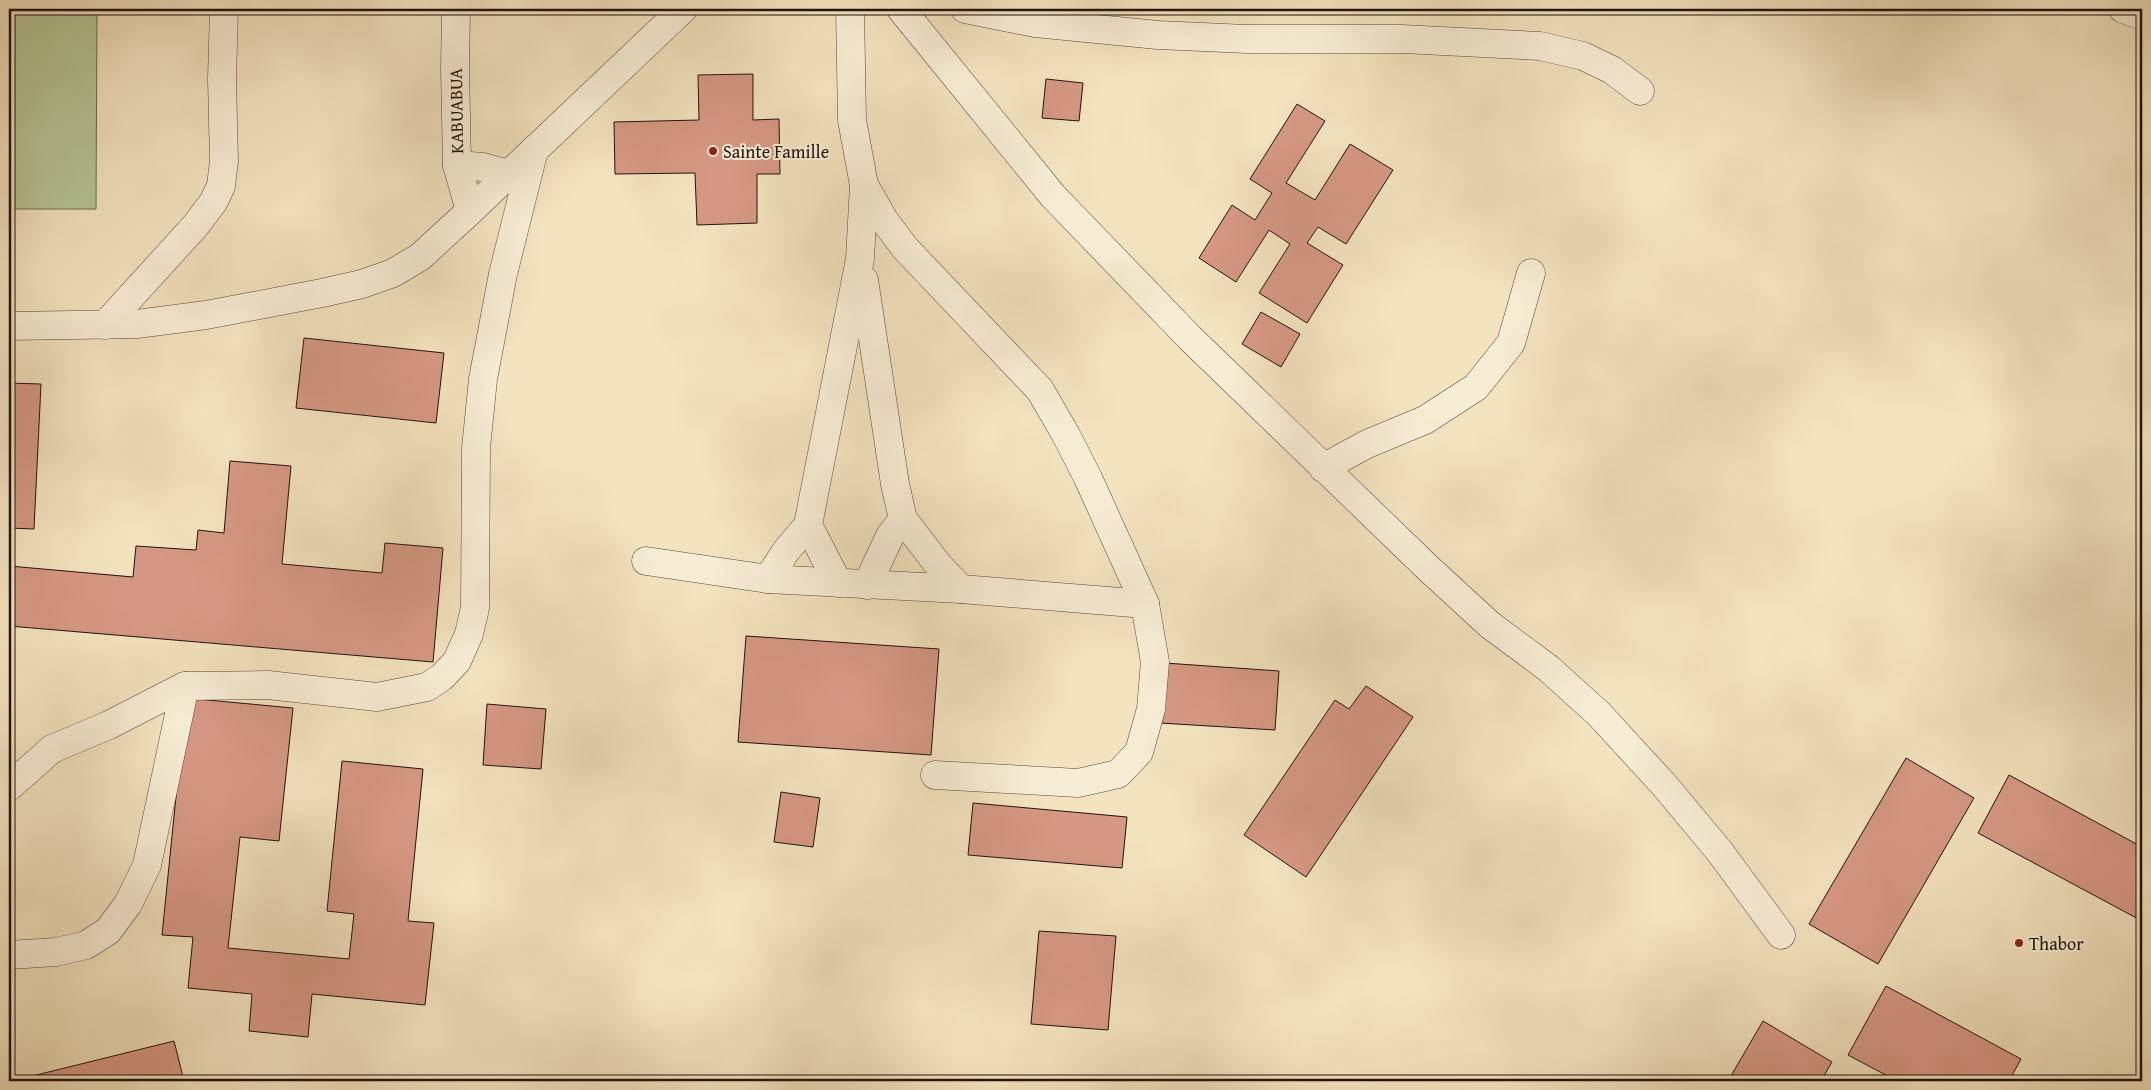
<svg xmlns="http://www.w3.org/2000/svg" width="2151" height="1090" viewBox="0 0 2151 1090" font-family="'Gentium Book Plus',serif">
	<style>
		.green { fill: #b5c596; stroke: #6b6c51 }
		.building { fill: #d69884; stroke: #21120c }
		.lines { fill: none; stroke-linecap: round; stroke-linejoin: round }
		.minor-casing { stroke: #564639; stroke-width: 29 }
		.minor { stroke: #f7edd5; stroke-width: 28 }
		.poi-dot { fill: #8f2418; stroke: #f7edd5; stroke-width: 2 }
		.labels { text-anchor: middle; dominant-baseline: central; stroke-width: 4; stroke-linejoin: round; paint-order: stroke }
		.street-label { font-size: 18px; fill: #21120c; stroke: #f7edd5 }
		.poi-label { font-size: 18px; fill: #21120c; stroke: #f7edd5; text-anchor: start }
	</style>
	<rect width="100%" height="100%" fill="#f3e3bf"/>
	<filter id="stains"><feTurbulence type="fractalNoise" baseFrequency=".004" numOctaves="4"/><feColorMatrix values="0 0 0 0 .2 0 0 0 0 .09 0 0 0 0 .02 0 0 0 .5 -.17"/></filter>
	<radialGradient id="worn" r=".72"><stop offset=".6" stop-color="#630" stop-opacity="0"/><stop offset="1" stop-color="#630" stop-opacity=".3"/></radialGradient>
	<!-- green -->
	<polygon class="green" points="9,9 97,9 96,209 9,209"/>
	<!-- building -->
	<g class="building">
		<polygon points="753,74 753,120 779,119 780,174 757,174 757,223 697,225 695,173 615,174 614,122 699,120 698,75"/>
		<polygon points="1046,79 1083,83 1079,121 1042,118"/>
		<polygon points="1297,104 1325,121 1286,183 1315,200 1350,144 1393,170 1346,244 1318,227 1307,243 1343,265 1307,323 1259,293 1290,244 1269,230 1236,282 1199,258 1232,205 1255,220 1272,193 1250,179"/>
		<polygon points="1261,312 1300,334 1281,367 1242,344"/>
		<polygon points="304,338 444,353 436,423 296,408"/>
		<polygon points="9,383 41,384 34,529 9,528"/>
		<polygon points="230,461 291,466 282,564 382,573 385,543 443,548 433,662 9,626 9,566 133,577 136,546 196,550 198,530 224,533"/>
		<polygon points="746,636 939,649 931,755 738,742"/>
		<polygon points="1165,663 1279,671 1275,730 1160,723"/>
		<polygon points="1366,686 1413,717 1306,877 1244,835 1335,700 1349,709"/>
		<polygon points="186,698 293,708 279,841 240,837 228,948 349,959 354,914 327,911 342,761 423,769 408,921 434,923 425,1005 312,994 308,1037 249,1031 252,994 188,988 193,937 162,935"/>
		<polygon points="487,704 546,709 541,769 483,765"/>
		<polygon points="1906,758 1974,798 1878,964 1809,924"/>
		<polygon points="2009,775 2142,847 2142,921 1978,833"/>
		<polygon points="781,792 820,798 813,847 774,842"/>
		<polygon points="973,803 1127,817 1122,868 968,855"/>
		<polygon points="1039,931 1116,936 1108,1030 1031,1024"/>
		<polygon points="1886,986 2021,1059 2009,1081 1897,1081 1848,1055"/>
		<polygon points="1763,1021 1832,1062 1821,1081 1728,1081"/>
		<polygon points="174,1041 184,1081 12,1081"/>
	</g>
	<g class="lines">
		<defs>
			<g id="minor">
				<polyline points="456,9 455,69 457,165 470,211"/>
				<polyline points="850,9 852,120 864,185 884,220 905,248 1040,390 1066,435 1088,478 1145,604 1155,662 1151,709 1139,752 1118,774 1078,783 935,775"/>
				<polyline points="901,9 1053,196 1190,338 1428,568 1490,625 1548,668 1599,714 1665,786 1720,852 1781,935"/>
				<polyline points="965,9 1035,23 1158,35 1247,39 1402,39 1540,46 1583,56 1612,70 1640,91"/>
				<polyline points="2123,9 2142,16"/>
				<polyline points="457,165 483,167 508,174"/>
				<polyline points="864,280 895,484 903,519 939,566 961,589"/>
				<polyline points="105,325 196,225 214,201 221,186 224,161 222,79 224,9"/>
				<polyline points="9,326 137,324 206,315 322,293 362,284 393,273 420,257 470,211 683,9"/>
				<polyline points="1323,468 1367,444 1425,420 1476,387 1511,343 1531,273"/>
				<polyline points="808,525 838,583"/>
				<polyline points="646,561 768,579 961,589 1145,604"/>
				<polyline points="768,579 786,551 808,525 860,259 864,185"/>
				<polyline points="867,585 890,536 903,519"/>
				<polyline points="9,787 52,749 109,725 185,686 268,685 377,697 427,687 442,677 457,661 469,634 475,608 476,448 483,379 503,274 534,150"/>
				<polyline points="9,955 56,952 86,945 108,931 128,904 147,865 185,686"/>
			</g>
		</defs>
		<!-- minor casing -->
		<use href="#minor" class="minor-casing"/>
		<!-- minor -->
		<use href="#minor" class="minor"/>
	</g>
	<!-- markers -->
	<g class="poi-dot">
		<circle cx="713" cy="151" r="5"/>
		<circle cx="2019" cy="943" r="5"/>
	</g>
	<g class="labels">
		<!-- street labels -->
		<g class="street-label">
			<text transform="translate(456 111) rotate(-91)">KABUABUA</text>
		</g>
		<!-- poi labels -->
		<g class="poi-label">
			<text x="723" y="151">Sainte Famille</text>
			<text x="2029" y="943">Thabor</text>
		</g>
	</g>
	<!-- margin -->
	<rect width="2151" height="1090" fill="none" stroke="#f3e3bf" stroke-width="30"/>
	<rect x="10" y="10" width="2131" height="1070" fill="none" stroke="#21120c" stroke-width="2.5"/>
	<rect x="15" y="15" width="2121" height="1060" fill="none" stroke="#21120c"/>
	<rect width="100%" height="100%" filter="url(#stains)"/>
	<rect width="100%" height="100%" fill="url(#worn)"/>
</svg>
